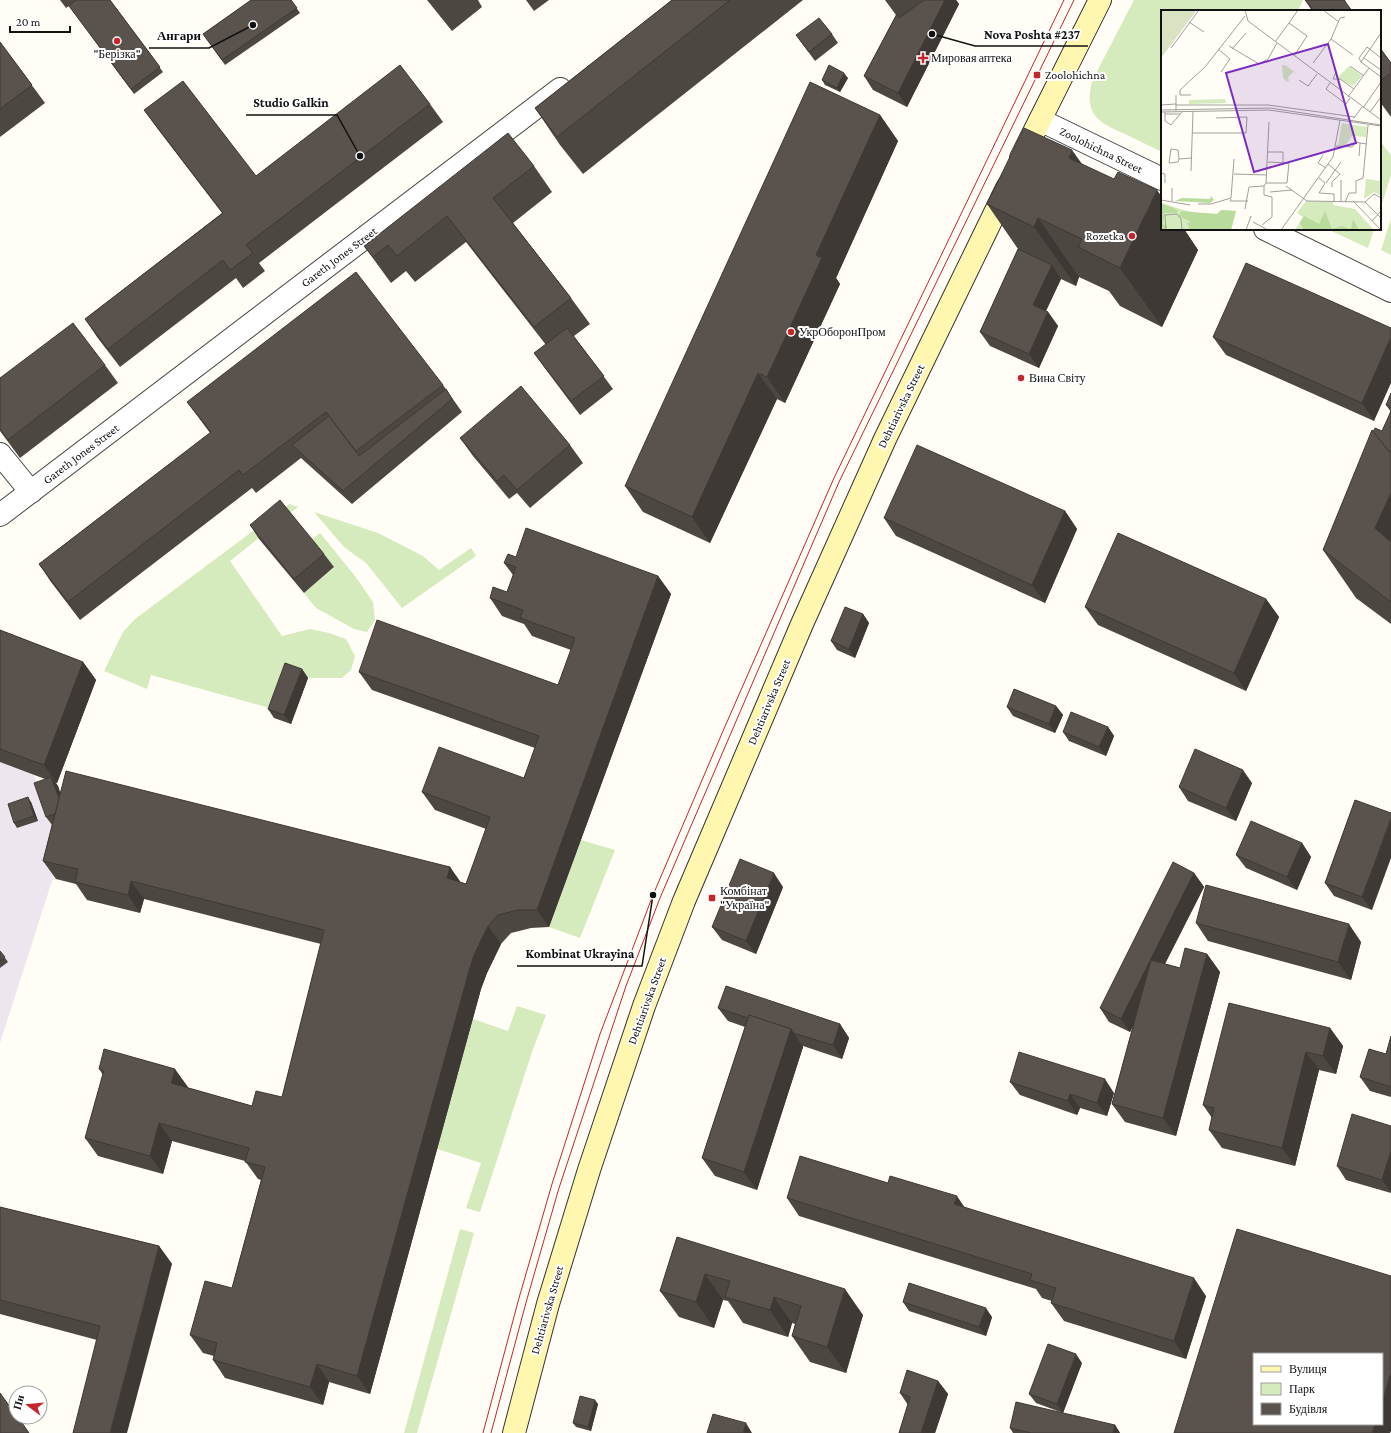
<svg xmlns="http://www.w3.org/2000/svg" width="1391" height="1433" viewBox="0 0 1391 1433" font-family="'Crimson Pro',serif">
	<style>
		.industrial { fill: #eee6ef }
		.green { fill: #d5ebbd }
		.lines { fill: none; stroke-linecap: round; stroke-linejoin: round }
		.minor-casing { stroke: #444; stroke-width: 24 }
		.tertiary-casing { stroke: #444; stroke-width: 24 }
		.secondary-casing { stroke: #333; stroke-width: 24 }
		.minor { stroke: #fff; stroke-width: 22 }
		.tertiary { stroke: #fff; stroke-width: 22 }
		.secondary { stroke: #fff6b0; stroke-width: 22 }
		.tram { stroke: #c4262e; stroke-width: 1 }
		.wall { fill: #4d4742 }
		.shaded-wall { fill: #3f3936 }
		.building { fill: #5a524d; stroke: #3f3936 }
		.poi-dot { fill: #c4262e; stroke: #fff; stroke-width: 1.5 }
		.labels { text-anchor: middle; dominant-baseline: central; stroke-width: 4; stroke-linejoin: round; paint-order: stroke }
		.poi-label { font-size: 12px; fill: #111; stroke: #fff; text-anchor: start }
		.street-label { font-size: 12px; fill: #111; stroke: #fff }
		.inset-road { fill: none; stroke: #a09f9a; stroke-width: 1 }
		.view { fill: #7b2cbf; fill-opacity: 0.15; stroke: #7b2cbf; stroke-width: 2 }
		.inset-edge { fill: none; stroke: #111; stroke-width: 2 }
		.leader { fill: none; stroke: #111; stroke-width: 1.5 }
		.callout-dot { fill: #111; stroke: #fff; stroke-width: 1.5 }
		.callout-label { font-size: 13px; text-anchor: middle; font-weight: bold; fill: #111; stroke: #fff; stroke-width: 4; stroke-linejoin: round; paint-order: stroke }
	</style>
	<rect width="100%" height="100%" fill="#fffdf5"/>
	<!-- industrial -->
	<polygon class="industrial" points="0,644 96,680 57,783 34,775 62,850 0,1043"/>
	<!-- green -->
	<g class="green">
		<path d="M1134 0H1303L1298 11H1162V152C1150 146 1137 140 1125 134 1097 122 1084 114 1092 81Z"/>
		<polygon points="1380,141 1391,155 1391,175 1380,210"/>
		<polygon points="1391,219 1391,255 1381,250"/>
		<polygon points="1327,229 1374,229 1368,248"/>
		<polygon points="289,504 298,507 230,561 282,636 310,629 329,633 346,639 355,656 351,670 342,678 308,678 291,672 277,710 151,675 147,689 104,671 123,632 135,619"/>
		<polygon points="314,512 378,533 423,556 439,570 471,548 476,556 402,608 366,563 344,547"/>
		<polygon points="320,533 355,576 373,602 375,620 367,632 354,629 316,608 304,593 334,568 311,540"/>
		<polygon points="581,840 615,850 580,938 549,927"/>
		<polygon points="517,1006 546,1015 532,1052 480,1212 466,1208 481,1163 437,1149 473,1019 508,1031"/>
		<polygon points="460,1229 474,1233 417,1433 404,1433"/>
	</g>
	<g class="lines">
		<defs>
			<g id="minor">
				<polyline points="0,454 31,492"/>
				<polyline points="0,515 560,89"/>
			</g>
			<g id="tertiary">
				<polyline points="1040,120 1162,179"/>
				<polyline points="1265,229 1391,291"/>
			</g>
			<g id="secondary">
				<polyline points="1021,158 1100,0"/>
				<polyline points="514,1433 548,1304 589,1170 644,1006 684,901 802,624 885,439 1007,188"/>
			</g>
		</defs>
		<!-- minor casing -->
		<use href="#minor" class="minor-casing"/>
		<!-- tertiary casing -->
		<use href="#tertiary" class="tertiary-casing"/>
		<!-- secondary casing -->
		<use href="#secondary" class="secondary-casing"/>
		<!-- minor -->
		<use href="#minor" class="minor"/>
		<!-- tertiary -->
		<use href="#tertiary" class="tertiary"/>
		<!-- secondary -->
		<use href="#secondary" class="secondary"/>
		<!-- tram -->
		<g class="tram">
			<polyline points="483,1433 519,1298 552,1184 600,1034 653,895 723,731 834,478 1064,0"/>
			<polyline points="491,1433 527,1299 559,1188 626,986 660,898 839,482 1074,0"/>
		</g>
	</g>
	<!-- wall -->
	<g class="wall">
		<polygon points="60,0 110,0 163,72 134,94 69,6 66,8"/>
		<polygon points="291,0 300,13 225,65 203,34"/>
		<polygon points="427,0 478,0 482,7 452,31"/>
		<polygon points="526,0 549,0 534,11"/>
		<polygon points="672,0 803,0 583,174 560,145 535,108"/>
		<polygon points="885,0 956,0 959,4 907,107 873,90 864,76 896,15"/>
		<polygon points="1305,0 1345,0 1346,3 1352,11 1312,11"/>
		<polygon points="832,34 838,43 815,61 796,35"/>
		<polygon points="0,42 45,103 0,137"/>
		<polygon points="1380,48 1391,63 1391,117 1380,102"/>
		<polygon points="848,78 840,92 825,85 822,80"/>
		<polygon points="430,104 443,122 259,263 265,271 243,288 236,278 120,367 97,337 85,319 222,213 157,128 144,110 256,176"/>
		<polygon points="880,115 898,141 836,278 840,284 785,403 777,399 710,543 643,512 625,486"/>
		<polygon points="1083,165 1162,229 1184,229 1198,250 1162,327 1120,306 1109,291 1079,277 1076,286 1061,279 1046,311 1048,312 1058,326 1039,368 990,346 980,332 1018,249 987,204"/>
		<polygon points="534,166 552,192 513,223 571,298 590,324 574,336 613,389 580,415 544,367 534,353 546,345 466,242 415,282 406,271 391,283 364,246"/>
		<polygon points="1391,328 1374,421 1226,355 1213,337"/>
		<polygon points="105,365 118,383 20,458 0,431 0,378"/>
		<polygon points="443,385 462,412 352,504 301,458 256,493 252,488 80,620 51,582 39,564 210,433 187,402"/>
		<polygon points="1391,393 1391,624 1356,598 1323,550 1373,432 1382,431 1391,412 1386,405"/>
		<polygon points="460,438 570,445 583,463 530,508 517,493 509,499 473,456"/>
		<polygon points="1065,511 1077,529 1045,603 896,536 884,518"/>
		<polygon points="250,525 324,554 334,567 304,593 259,539"/>
		<polygon points="516,557 658,576 671,594 549,927 531,928 511,933 501,944 487,973 481,989 370,1394 329,1382 323,1405 225,1378 213,1360 214,1356 203,1353 190,1335 232,1288 261,1180 258,1179 245,1161 172,1141 163,1174 98,1156 85,1138 103,1075 99,1069 188,1087 188,1088 252,1106 282,1097 321,944 144,899 140,913 87,900 76,884 56,879 43,861 52,825 46,817 45,779 0,762 0,630 83,662 96,680 57,783 56,783 58,786 60,793 450,867 460,882 466,884 486,829 435,810 422,792 524,778 535,748 372,690 359,672 558,685 571,650 532,636 524,624 502,616 490,598 507,592 513,575 504,563"/>
		<polygon points="1266,599 1279,617 1246,691 1098,625 1085,607"/>
		<polygon points="863,614 869,623 855,658 837,650 831,641"/>
		<polygon points="302,669 308,678 291,724 274,718 268,709"/>
		<polygon points="1056,706 1063,715 1055,733 1013,716 1007,707"/>
		<polygon points="1108,727 1114,736 1106,756 1069,741 1063,732"/>
		<polygon points="1252,783 1236,821 1188,801 1179,787"/>
		<polygon points="1355,800 1372,910 1334,896 1325,883"/>
		<polygon points="31,802 38,821 17,828 14,823"/>
		<polygon points="1302,843 1311,857 1297,890 1246,868 1236,855"/>
		<polygon points="1194,873 1204,887 1165,964 1180,968 1207,954 1220,972 1176,1136 1125,1122 1112,1104 1133,1026 1130,1032 1109,1022 1100,1008"/>
		<polygon points="783,887 756,954 722,940 712,927"/>
		<polygon points="1196,923 1361,942 1351,980 1208,941"/>
		<polygon points="0,951 8,962 0,968"/>
		<polygon points="718,1008 840,1024 849,1038 842,1059 803,1046 803,1047 757,1190 715,1176 702,1158 745,1027 728,1021"/>
		<polygon points="1330,1028 1343,1046 1336,1074 1319,1070 1295,1166 1222,1148 1209,1130 1212,1118 1203,1105"/>
		<polygon points="1391,1036 1391,1097 1370,1091 1360,1077 1386,1054"/>
		<polygon points="1010,1082 1114,1093 1107,1116 1080,1108 1077,1115 1020,1095"/>
		<polygon points="1391,1126 1391,1193 1346,1180 1337,1166"/>
		<polygon points="787,1198 964,1207 1206,1296 1186,1359 1064,1321 1051,1303 1052,1301 1042,1298 1036,1289 799,1216"/>
		<polygon points="0,1207 159,1246 172,1264 97,1340 0,1314"/>
		<polygon points="677,1237 863,1315 846,1373 810,1362 792,1336 795,1324 792,1323 788,1337 743,1323 728,1301 723,1300 714,1328 679,1317 660,1291"/>
		<polygon points="903,1302 992,1317 986,1336 909,1311"/>
		<polygon points="1082,1363 1063,1413 1036,1403 1029,1394"/>
		<polygon points="938,1381 948,1394 935,1433 899,1433 908,1405 900,1393"/>
		<polygon points="598,1404 591,1431 576,1427 573,1423"/>
		<polygon points="1115,1425 1120,1433 1013,1433 1010,1428"/>
	</g>
	<!-- shaded-wall -->
	<g class="shaded-wall">
		<polygon points="945,0 956,0 959,4 907,107 898,93"/>
		<polygon points="844,73 848,78 840,92 837,88"/>
		<polygon points="880,115 898,141 836,278 840,284 785,403 767,377 816,255"/>
		<polygon points="1072,150 1114,209 1069,158"/>
		<polygon points="1157,190 1162,197 1162,229 1184,229 1198,250 1162,327 1120,268"/>
		<polygon points="1038,218 1079,277 1076,286 1034,227"/>
		<polygon points="1052,265 1061,279 1042,319 1033,305"/>
		<polygon points="1048,312 1058,326 1039,368 1029,354"/>
		<polygon points="1391,337 1391,383 1374,421 1362,403"/>
		<polygon points="758,373 777,399 710,543 692,517"/>
		<polygon points="1391,493 1391,552 1375,528"/>
		<polygon points="1065,511 1077,529 1045,603 1032,585"/>
		<polygon points="658,576 671,594 549,927 537,910"/>
		<polygon points="1266,599 1279,617 1246,691 1234,673"/>
		<polygon points="863,614 869,623 855,658 849,649"/>
		<polygon points="83,662 96,680 57,783 44,765"/>
		<polygon points="302,669 308,678 291,724 284,715"/>
		<polygon points="1056,706 1063,715 1055,733 1049,724"/>
		<polygon points="1108,727 1114,736 1106,756 1099,747"/>
		<polygon points="1243,770 1252,783 1236,821 1226,808"/>
		<polygon points="51,777 58,786 70,820 64,811"/>
		<polygon points="28,797 31,802 38,821 34,816"/>
		<polygon points="1391,818 1391,858 1372,910 1362,897"/>
		<polygon points="1302,843 1311,857 1297,890 1287,877"/>
		<polygon points="450,867 462,884 447,878"/>
		<polygon points="774,873 783,887 756,954 746,941"/>
		<polygon points="1194,873 1204,887 1130,1032 1121,1019"/>
		<polygon points="131,881 144,899 140,913 128,895"/>
		<polygon points="1349,924 1361,942 1351,980 1338,962"/>
		<polygon points="488,926 501,944 487,973 481,989 370,1394 357,1376 469,971 474,955"/>
		<polygon points="1207,954 1220,972 1176,1136 1163,1118"/>
		<polygon points="840,1024 849,1038 842,1059 833,1045"/>
		<polygon points="1330,1028 1343,1046 1336,1074 1323,1056"/>
		<polygon points="791,1029 803,1047 757,1190 744,1172"/>
		<polygon points="1306,1052 1319,1070 1295,1166 1282,1148"/>
		<polygon points="175,1069 188,1087 184,1101 171,1083"/>
		<polygon points="1105,1079 1114,1093 1107,1116 1097,1103"/>
		<polygon points="1070,1094 1080,1108 1077,1115 1068,1101"/>
		<polygon points="159,1123 172,1141 163,1174 150,1156"/>
		<polygon points="1391,1151 1391,1192 1382,1180"/>
		<polygon points="957,1196 969,1214 954,1204"/>
		<polygon points="159,1246 172,1264 127,1433 110,1433"/>
		<polygon points="705,1274 723,1300 714,1328 696,1302"/>
		<polygon points="1194,1278 1206,1296 1186,1359 1174,1341"/>
		<polygon points="845,1289 863,1315 846,1373 827,1347"/>
		<polygon points="774,1297 792,1323 788,1337 770,1310"/>
		<polygon points="986,1308 992,1317 986,1336 979,1327"/>
		<polygon points="1076,1354 1082,1363 1063,1413 1057,1404"/>
		<polygon points="317,1364 329,1382 323,1405 310,1387"/>
		<polygon points="1391,1372 1391,1431 1390,1433 1372,1433 1375,1424 1382,1424 1382,1402"/>
		<polygon points="938,1381 948,1394 935,1433 921,1433"/>
		<polygon points="595,1400 598,1404 591,1431 588,1427"/>
		<polygon points="746,1423 752,1433 743,1433"/>
		<polygon points="1115,1425 1120,1433 1113,1433"/>
	</g>
	<!-- building -->
	<g class="building">
		<polygon points="76,0 110,0 160,67 131,89 69,6"/>
		<polygon points="251,0 291,0 297,8 222,60 203,34"/>
		<polygon points="672,0 730,0 557,137 535,108"/>
		<polygon points="924,0 945,0 898,93 864,76 897,14 899,18"/>
		<polygon points="1305,0 1344,0 1352,11 1314,11"/>
		<polygon points="819,18 832,34 809,52 796,35"/>
		<polygon points="0,42 32,85 0,109"/>
		<polygon points="1380,48 1391,63 1391,73 1380,81"/>
		<polygon points="400,65 430,104 246,245 253,253 230,270 223,260 108,349 85,319 223,213 144,110 183,81 256,176"/>
		<polygon points="829,65 844,73 837,88 822,80"/>
		<polygon points="810,82 880,115 816,255 822,258 767,377 758,373 692,517 625,486"/>
		<polygon points="1024,128 1072,150 1069,158 1114,179 1118,172 1157,190 1120,268 1078,247 1082,239 1038,218 1034,227 987,204"/>
		<polygon points="508,133 534,166 493,198 571,298 534,327 447,216 397,256 388,245 373,257 364,246"/>
		<polygon points="1018,249 1052,265 1033,305 1048,312 1029,354 980,332"/>
		<polygon points="1246,263 1391,328 1391,337 1362,403 1213,337"/>
		<polygon points="356,272 443,385 356,451 326,412 243,475 239,470 68,602 39,564 211,432 187,402"/>
		<polygon points="73,323 105,365 8,440 0,429 0,378"/>
		<polygon points="567,328 604,376 571,401 534,353"/>
		<polygon points="521,386 570,445 517,490 504,475 497,481 460,438"/>
		<polygon points="446,389 452,399 343,491 292,445 329,416 359,456"/>
		<polygon points="1391,393 1391,407 1386,405"/>
		<polygon points="1391,411 1391,454 1373,432 1375,428 1382,431"/>
		<polygon points="1372,430 1391,454 1391,493 1375,528 1391,542 1391,602 1323,550"/>
		<polygon points="917,445 1065,511 1032,585 884,518"/>
		<polygon points="280,500 324,554 294,579 250,525"/>
		<polygon points="526,528 658,576 537,910 518,910 498,915 488,926 474,955 469,971 357,1376 317,1364 310,1387 213,1360 217,1343 190,1335 205,1281 232,1288 265,1167 245,1162 249,1148 159,1123 150,1156 85,1138 104,1070 99,1069 104,1049 175,1069 171,1083 252,1106 256,1091 282,1097 324,930 131,881 128,895 75,882 78,869 43,861 66,771 450,867 447,878 466,884 490,817 422,792 439,747 524,778 539,736 359,672 377,620 558,685 575,638 520,618 523,610 490,598 493,587 507,592 516,567 504,563 508,554 516,557"/>
		<polygon points="1118,533 1266,599 1234,673 1085,607"/>
		<polygon points="845,607 863,614 849,649 831,641"/>
		<polygon points="0,630 83,662 44,765 0,749"/>
		<polygon points="285,663 302,669 284,715 268,709"/>
		<polygon points="1014,689 1056,706 1049,724 1007,707"/>
		<polygon points="1071,712 1108,727 1099,747 1063,732"/>
		<polygon points="1195,749 1243,770 1226,808 1179,787"/>
		<polygon points="51,777 59,798 55,814 46,817 34,783"/>
		<polygon points="28,797 34,816 14,823 8,804"/>
		<polygon points="1355,800 1391,813 1391,818 1362,897 1325,883"/>
		<polygon points="1251,821 1302,843 1287,877 1236,855"/>
		<polygon points="740,859 774,873 746,941 712,927"/>
		<polygon points="1173,862 1194,873 1121,1019 1100,1008"/>
		<polygon points="1206,885 1349,924 1338,962 1196,923"/>
		<polygon points="1185,948 1207,954 1163,1118 1112,1104 1151,960 1180,968"/>
		<polygon points="0,951 5,957 0,961"/>
		<polygon points="726,986 840,1024 833,1045 793,1033 791,1029 749,1015 748,1018 718,1008"/>
		<polygon points="1229,1003 1330,1028 1323,1056 1306,1052 1282,1148 1209,1130 1214,1108 1203,1105"/>
		<polygon points="749,1015 791,1029 744,1172 702,1158"/>
		<polygon points="1391,1036 1391,1087 1360,1077 1369,1049 1386,1054"/>
		<polygon points="1019,1052 1105,1079 1097,1103 1070,1094 1068,1101 1010,1082"/>
		<polygon points="1352,1114 1391,1126 1391,1151 1382,1180 1337,1166"/>
		<polygon points="800,1156 888,1183 890,1176 957,1196 954,1204 1194,1278 1174,1341 1051,1303 1056,1288 1030,1280 1032,1274 787,1198"/>
		<polygon points="0,1207 159,1246 110,1433 73,1433 100,1326 0,1300"/>
		<polygon points="1237,1229 1391,1276 1391,1372 1382,1402 1382,1354 1254,1354 1254,1424 1375,1424 1372,1433 1174,1433"/>
		<polygon points="677,1237 845,1289 827,1347 792,1336 801,1306 774,1297 770,1310 725,1297 730,1281 705,1274 696,1302 660,1291"/>
		<polygon points="909,1283 986,1308 979,1327 903,1302"/>
		<polygon points="1048,1344 1076,1354 1057,1404 1029,1394"/>
		<polygon points="907,1370 938,1381 921,1433 899,1433 910,1397 900,1393"/>
		<polygon points="0,1393 16,1415 16,1417 18,1417 29,1433 0,1433"/>
		<polygon points="580,1396 595,1400 588,1427 573,1423"/>
		<polygon points="1016,1402 1115,1425 1113,1433 1031,1433 1010,1428"/>
		<polygon points="713,1414 746,1423 743,1433 707,1433"/>
	</g>
	<!-- markers -->
	<g class="poi-dot">
		<circle cx="117" cy="41" r="4"/>
		<path d="M921 52h4v4h4v4h-4v4h-4v-4h-4v-4h4z"/>
		<rect x="1033" y="71" width="8" height="8" rx="2"/>
		<circle cx="1132" cy="236" r="4"/>
		<circle cx="791" cy="332" r="4"/>
		<circle cx="1021" cy="378" r="4"/>
		<rect x="708" y="894" width="8" height="8" rx="2"/>
	</g>
	<g class="labels">
		<!-- poi labels -->
		<g class="poi-label">
			<text x="117" y="54" text-anchor="middle">"Берізка"</text>
			<text x="931" y="58">Мировая аптека</text>
			<text x="1045" y="75">Zoolohichna</text>
			<text x="1124" y="236" text-anchor="end">Rozetka</text>
			<text x="799" y="332">УкрОборонПром</text>
			<text x="1029" y="378">Вина Світу</text>
			<text x="720" y="891">Комбінат<tspan x="720" dy="14">"Україна"</tspan></text>
		</g>
		<!-- street labels -->
		<g class="street-label">
			<text transform="translate(1101 150) rotate(26)">Zoolohichna Street</text>
			<text transform="translate(339 257) rotate(-37)">Gareth Jones Street</text>
			<text transform="translate(901 406) rotate(-64)">Dehtiarivska Street</text>
			<text transform="translate(81 454) rotate(-37)">Gareth Jones Street</text>
			<text transform="translate(769 702) rotate(-67)">Dehtiarivska Street</text>
			<text transform="translate(647 1001) rotate(-70)">Dehtiarivska Street</text>
			<text transform="translate(547 1310) rotate(-74)">Dehtiarivska Street</text>
		</g>
	</g>
	<!-- overview -->
	<g transform="translate(1161 10)">
		<rect width="220" height="220" fill="#fffdf5"/>
		<path d="M121 55 126 56 137 65 132 62 127 67 128 71 126 72 122 68ZM188 56 201 66 192 76 176 68ZM64 89 65 93 28 94V90ZM181 113 206 117 205 127 191 126 184 136H177ZM205 169 220 171V186L213 182 203 189ZM145 191 172 192V195L194 199 213 220H134L142 207 136 203ZM0 193 33 203 60 204V200L75 201 70 220H0Z" fill="#d5ebbd"/>
		<path d="M50 186 53 190 49 193 14 191 21 188 49 189ZM0 193 17 200 16 203H4L2 214 6 215V220H0ZM60 200 75 201 70 220H29L26 213 30 212 18 206 20 201 56 204ZM164 201 171 219 180 216 190 219 192 209 198 220H143L139 213 143 206 158 214Z" fill="#b9dc9c"/>
		<path d="M0 0H36L0 48Z" fill="#d9e3c4"/>
		<path class="inset-road" d="M84 0 87 11 220 110M162 0 178 12M28 12 43 22M128 13 137 0M220 23 200 52 220 67M170 29 192 45M114 32 128 13 146 26 133 46M68 36 98 54 107 49 116 33M10 38 38 0M57 39 69 49 60 62M71 39 85 23M203 48 220 60M200 52 198 48 206 37 220 48M152 53 170 29 179 8 184 7M189 56 203 66M175 62 172 69H179L193 79M138 70 147 76 156 64M169 73 165 79 185 94 189 88M15 85V101M30 85H19V80L44 57 84 6M187 87 208 58M0 95 15 94M15 95H107L194 107M202 98 220 72M0 100 109 98 220 115M0 102 108 100 220 116M4 102V111L10 115 21 102M209 102 220 87M4 104H19M193 108 201 97M31 123H85L86 107 55 108M175 136 191 137 195 132 199 133M107 142H122V152M162 145 157 153 165 158M198 146 199 133 206 134M18 149 17 152 8 153 10 139 17 140 18 149 31 148M167 154 179 164 171 172V177M30 161 32 101M0 163 4 164V173M73 164 106 165M158 168 164 173 158 183 173 184V191M105 173 108 112M165 173 180 152M125 176 146 191 204 192M109 182 131 180M70 188 73 149M220 188 213 184 204 192 220 208M70 189 69 191H87M0 190 29 195M11 191V178M180 191V170M184 192 188 183H195V171L202 168 207 115M193 192 220 220M37 194H50L70 188M84 199 88 177 103 176 105 173H126L128 153 107 152M211 211 220 201M92 212 107 220M101 215 111 207V187L103 185V176M5 220 4 205 16 204 20 209 21 220M85 220 90 206M120 220 172 147 179 110"/>
		<path class="view" d="M167 34 195 133 93 162 65 63Z"/>
		<rect width="220" height="220" class="inset-edge"/>
	</g>
	<!-- callouts -->
	<path class="leader" d="M932 34L975 46H1088M253 25L209 48H149M360 156L337 115H246M653 895L642 966H517"/>
	<g class="callout-dot">
		<circle cx="932" cy="34" r="4"/>
		<circle cx="253" cy="25" r="4"/>
		<circle cx="360" cy="156" r="4"/>
		<circle cx="653" cy="895" r="4"/>
	</g>
	<g class="callout-label">
		<text x="1032" y="39">Nova Poshta #237</text>
		<text x="179" y="40">Ангари</text>
		<text x="291" y="107">Studio Galkin</text>
		<text x="580" y="958">Kombinat Ukrayina</text>
	</g>
	<!-- legend -->
	<rect x="1253" y="1353" width="130" height="72" fill="#ffffff" stroke="#a0a0a0"/>
	<rect x="1261" y="1366" width="20" height="6" fill="#fff6b0" stroke="#a0a0a0"/>
	<text x="1289" y="1373" font-size="12" fill="#111111">Вулиця</text>
	<rect x="1261" y="1383" width="20" height="12" fill="#d5ebbd" stroke="#a0a0a0"/>
	<text x="1289" y="1393" font-size="12" fill="#111111">Парк</text>
	<rect x="1261" y="1403" width="20" height="12" fill="#5a524d" stroke="#a0a0a0"/>
	<text x="1289" y="1413" font-size="12" fill="#111111">Будівля</text>
	<!-- north arrow -->
	<g transform="translate(28 1405) rotate(286)"><circle r="19" fill="#ffffff" stroke="#a0a0a0"/>
	<path d="M0-3L7 15L0 10L-7 15Z" fill="#c4262e"/>
	<text y="-6" font-size="11" font-weight="bold" text-anchor="middle" fill="#111111">Пн</text>
	</g>
	<!-- scale -->
	<path d="M10 26v6h60v-6" fill="none" stroke="#111111" stroke-width="2"/>
	<text x="16" y="26" font-size="12" fill="#111111" stroke="#ffffff" stroke-width="3" paint-order="stroke">20 m</text>
</svg>
